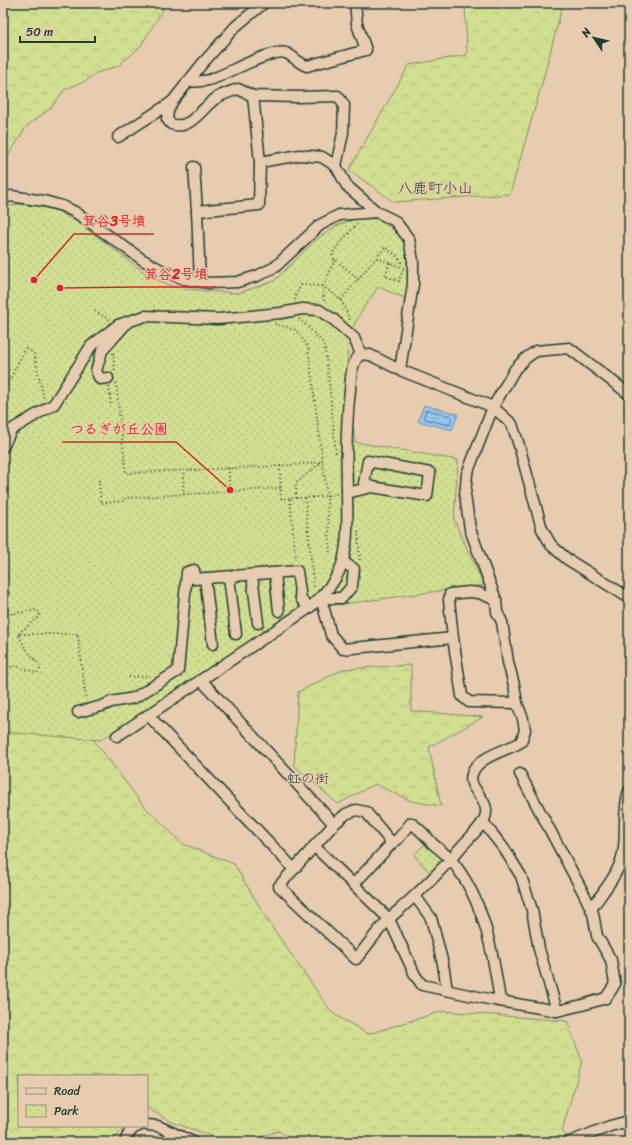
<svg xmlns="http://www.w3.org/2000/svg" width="632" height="1145" viewBox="0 0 632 1145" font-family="Sriracha,'Klee One',sans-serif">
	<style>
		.forest { fill: url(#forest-crowns); stroke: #788e62 }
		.park { fill: url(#park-dots); stroke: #788e62 }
		.water { fill: url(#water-ripples); stroke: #668fa6 }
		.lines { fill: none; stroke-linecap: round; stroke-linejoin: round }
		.shore { stroke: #4f7480; stroke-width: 1 }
		.minor-casing { stroke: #1f3d34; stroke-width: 13 }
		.path { stroke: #1f3d34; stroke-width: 2; stroke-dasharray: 1 3; stroke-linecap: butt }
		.minor { stroke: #e8ccaf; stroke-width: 10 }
		.labels { text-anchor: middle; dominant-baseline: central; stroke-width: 3; stroke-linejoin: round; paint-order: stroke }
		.neighbourhood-label { font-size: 14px; fill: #1f3d34; stroke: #e8ccaf }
		.quarter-label { font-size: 15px; fill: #1f3d34; stroke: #e8ccaf }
		.leader { fill: none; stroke: #d62828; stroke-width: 1.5 }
		.callout-dot { fill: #d62828; stroke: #e8ccaf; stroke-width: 1.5 }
		.callout-label { font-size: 14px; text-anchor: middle; font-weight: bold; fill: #d62828; stroke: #e8ccaf; stroke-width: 3; stroke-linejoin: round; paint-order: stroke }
	</style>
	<defs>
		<pattern id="forest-crowns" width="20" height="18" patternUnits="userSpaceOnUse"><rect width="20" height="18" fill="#d2de91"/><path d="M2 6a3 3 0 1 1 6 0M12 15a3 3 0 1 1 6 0" fill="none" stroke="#b4bf7e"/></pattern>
		<pattern id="park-dots" width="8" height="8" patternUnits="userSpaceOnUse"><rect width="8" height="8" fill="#d2de91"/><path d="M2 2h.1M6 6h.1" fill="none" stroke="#b4bf7e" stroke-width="1.8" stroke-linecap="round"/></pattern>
		<pattern id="water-ripples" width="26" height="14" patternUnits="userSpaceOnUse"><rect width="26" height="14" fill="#96c6f2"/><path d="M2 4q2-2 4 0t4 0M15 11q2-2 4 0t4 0" fill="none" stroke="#7aa2c5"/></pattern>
	</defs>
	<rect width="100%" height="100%" fill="#e8ccaf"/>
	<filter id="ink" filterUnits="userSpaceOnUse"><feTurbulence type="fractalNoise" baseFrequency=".025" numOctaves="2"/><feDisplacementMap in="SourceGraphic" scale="8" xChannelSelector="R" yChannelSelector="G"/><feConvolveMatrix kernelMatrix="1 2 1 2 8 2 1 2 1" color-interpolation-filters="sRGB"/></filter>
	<g filter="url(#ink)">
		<!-- forest -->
		<g class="forest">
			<polygon points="3,3 164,3 162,11 140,47 118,66 96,73 86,81 64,90 52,107 27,126 3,164"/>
			<polygon points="465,3 563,3 543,80 510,194 394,202 349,170 409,65 467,55"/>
			<polygon points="411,665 411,711 483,717 429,747 441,806 411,801 375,784 338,804 294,765 298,692 344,669"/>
			<polygon points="3,675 49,686 103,752 142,804 183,844 234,864 270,924 332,1013 368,1034 443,1011 567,1021 582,1061 562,1131 572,1142 297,1142 278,1131 244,1142 229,1142 172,1122 147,1108 147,1076 19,1076 19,1126 126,1126 111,1142 3,1142"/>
		</g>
		<!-- park -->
		<g class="park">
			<path d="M18 204 37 206 58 211 83 226 149 276 174 287 206 291 239 293 274 281 317 239 336 226 357 218 376 219 390 227 404 241 410 262 407 299 378 287C371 298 361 310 355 323 340 354 351 408 355 442L458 460 454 520 484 585 328 606 309 613 100 740 3 732V208Z"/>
			<polygon points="428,841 444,859 430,873 414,855"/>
		</g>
		<!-- water -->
		<polygon class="water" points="424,405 458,414 452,430 418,421"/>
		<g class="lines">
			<!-- shore -->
			<polygon class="shore" points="428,410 451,416 452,418 450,424 448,425 425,419 424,417 426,411"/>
			<defs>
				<g id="minor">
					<path d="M264 3 236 26 202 64 172 102 168 111 167 119 171 124C190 131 201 109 215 99 222 94 230 92 238 89L253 96 298 97 338 96 344 105 343 133 336 166 347 186 377 212"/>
					<path d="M187 82C195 81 205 82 212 79 227 74 273 48 286 53 293 56 298 63 307 66L366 50 357 24 355 3"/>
					<polyline points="253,96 260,162 300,155 322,157 336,166"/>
					<polyline points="118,137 172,102"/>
					<polyline points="194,167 197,211 200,281"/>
					<polyline points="3,199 11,196 44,201 62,206 75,212 143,260 163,271 184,279 209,283 237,282 257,276 275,267 320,225 339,215 377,212 395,221 409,239 413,261 413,284 400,370"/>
					<polyline points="197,211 259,205 260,162"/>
					<polyline points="108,378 100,379 96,371 102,351 126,324"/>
					<polyline points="3,447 11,430 54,404 91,346 118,325 145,316 218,319 281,313 302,309 319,310 334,320 354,338 361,354"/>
					<polyline points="347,493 372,487 427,496 430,473 368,461 364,483 372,487"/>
					<polyline points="275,573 279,611"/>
					<polyline points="252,575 258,623"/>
					<polyline points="229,577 236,634"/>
					<polyline points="205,578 213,644"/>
					<polyline points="321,598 331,635 343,649 453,638"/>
					<polyline points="321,598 342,598 352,586 354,569 343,562"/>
					<polyline points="496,600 479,593 469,592 450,594 449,600 453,638 462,696 469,702 517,703"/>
					<polyline points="201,680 334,824"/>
					<polyline points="78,712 102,706 111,702 134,698 178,671 187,572 194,570 195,579 297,571 301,599 309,608"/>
					<polyline points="148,715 293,868"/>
					<path d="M117 736 309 608C323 596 338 579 343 561 349 538 347 512 347 488 346 455 346 423 350 390 351 377 351 362 361 354L370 355 400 370 493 407 512 424 518 442 542 529 551 545 567 559 629 598"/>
					<polyline points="483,822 505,850 521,876 532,910 539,949 557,1011"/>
					<polyline points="314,846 389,919 415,975 422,985 488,999 557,1011 582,1005 606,998 615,984 611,960 597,936 593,913 584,894 520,774"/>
					<polyline points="354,884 392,843"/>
					<polyline points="415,896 431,918 443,964 447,990"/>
					<path d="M591 909C604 890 622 871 624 847 626 829 623 808 629 791"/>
					<path d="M500 1001C493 952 484 899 451 860 446 854 439 849 433 844 426 836 420 829 411 823L398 839 392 843 366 812 356 810 346 814 334 824 279 886 356 959C367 946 377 931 389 919 395 913 403 907 409 901 428 884 446 865 462 846 469 838 479 830 484 820 494 800 466 790 472 774 478 756 506 751 521 742L525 730 523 719 517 703 514 685 508 662 502 622 497 612 496 600 470 529 465 495 467 474 493 407 515 369 526 358 536 351 569 348 629 394"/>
					<polyline points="147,1125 158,1126 193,1142"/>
					<path d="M125 1142C128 1134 131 1128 139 1126"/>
					<polyline points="570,1142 610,1126 629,1121"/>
				</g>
			</defs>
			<!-- minor casing -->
			<use href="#minor" class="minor-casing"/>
			<!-- path -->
			<g class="path">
				<polyline points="357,224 334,250 332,257 358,279 385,247 398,257 403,265"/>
				<polyline points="377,258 404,268"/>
				<polyline points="335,260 323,286 341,300 350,320"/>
				<polyline points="390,263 385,276 399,281 403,269"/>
				<polyline points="295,300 296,295 301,285 323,286 324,303"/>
				<polyline points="341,300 358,279"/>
				<polyline points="95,311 110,320"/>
				<polyline points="299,319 309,328 324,344 329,382 336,454"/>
				<polyline points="275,324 296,330 308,347 327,496 330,555"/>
				<polyline points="113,353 115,371"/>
				<polyline points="116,383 126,473 280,466 323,462"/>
				<polyline points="3,386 9,381 26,347 34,354 44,400"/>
				<polyline points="109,387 111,406"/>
				<polyline points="280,466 281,499 317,497 337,494"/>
				<polyline points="229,468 229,491"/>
				<polyline points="99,480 101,503 124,501 125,498 281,488"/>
				<polyline points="183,494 184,470"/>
				<polyline points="296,498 296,483 322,462"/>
				<polyline points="305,498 314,589"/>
				<polyline points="290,499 296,562"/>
				<polyline points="358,531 360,562"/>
				<polyline points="3,587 10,593"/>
				<polyline points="3,615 37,610 40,613 39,617 18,634 78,634 86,700"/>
				<polyline points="3,669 16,666 37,673 40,670 40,666 24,646 18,634"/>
				<polyline points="129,677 150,676"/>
			</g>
			<!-- minor -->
			<use href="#minor" class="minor"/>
		</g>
	</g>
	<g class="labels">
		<!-- neighbourhood labels -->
		<g class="neighbourhood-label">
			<text x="308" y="778">虹の街</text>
		</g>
		<!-- quarter labels -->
		<g class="quarter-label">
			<text x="435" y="188">八鹿町小山</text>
		</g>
	</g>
	<!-- callouts -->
	<path class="leader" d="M34 280L74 234H154M60 288L135 287H216M230 490L176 442H62"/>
	<g class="callout-dot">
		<circle cx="34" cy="280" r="4"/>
		<circle cx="60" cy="288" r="4"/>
		<circle cx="230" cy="490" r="4"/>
	</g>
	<g class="callout-label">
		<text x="114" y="226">箕谷3号墳</text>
		<text x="176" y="279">箕谷2号墳</text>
		<text x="119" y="434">つるぎが丘公園</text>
	</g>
	<!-- margin -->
	<rect width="632" height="1145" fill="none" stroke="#e8ccaf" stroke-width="16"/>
	<rect x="8" y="8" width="616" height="1129" fill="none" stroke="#1f3d34" stroke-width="1.5" filter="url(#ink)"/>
	<!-- legend -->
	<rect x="18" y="1075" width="130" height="52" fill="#e8ccaf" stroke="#98937e"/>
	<rect x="26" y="1088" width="20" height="6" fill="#e8ccaf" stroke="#98937e"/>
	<text x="54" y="1095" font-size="12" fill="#1f3d34">Road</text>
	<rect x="26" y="1105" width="20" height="12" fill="url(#park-dots)" stroke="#98937e"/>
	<text x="54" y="1115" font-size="12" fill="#1f3d34">Park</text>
	<!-- north arrow -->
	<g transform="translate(594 38) rotate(305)" stroke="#e8ccaf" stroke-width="3" paint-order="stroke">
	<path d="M0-3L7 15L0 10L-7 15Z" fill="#1f3d34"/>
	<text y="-6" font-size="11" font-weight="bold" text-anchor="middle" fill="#1f3d34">N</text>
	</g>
	<!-- scale -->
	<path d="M20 36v6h75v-6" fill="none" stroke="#1f3d34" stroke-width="2"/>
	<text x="26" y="36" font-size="12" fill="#1f3d34" stroke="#e8ccaf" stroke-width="3" paint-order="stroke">50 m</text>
</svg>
